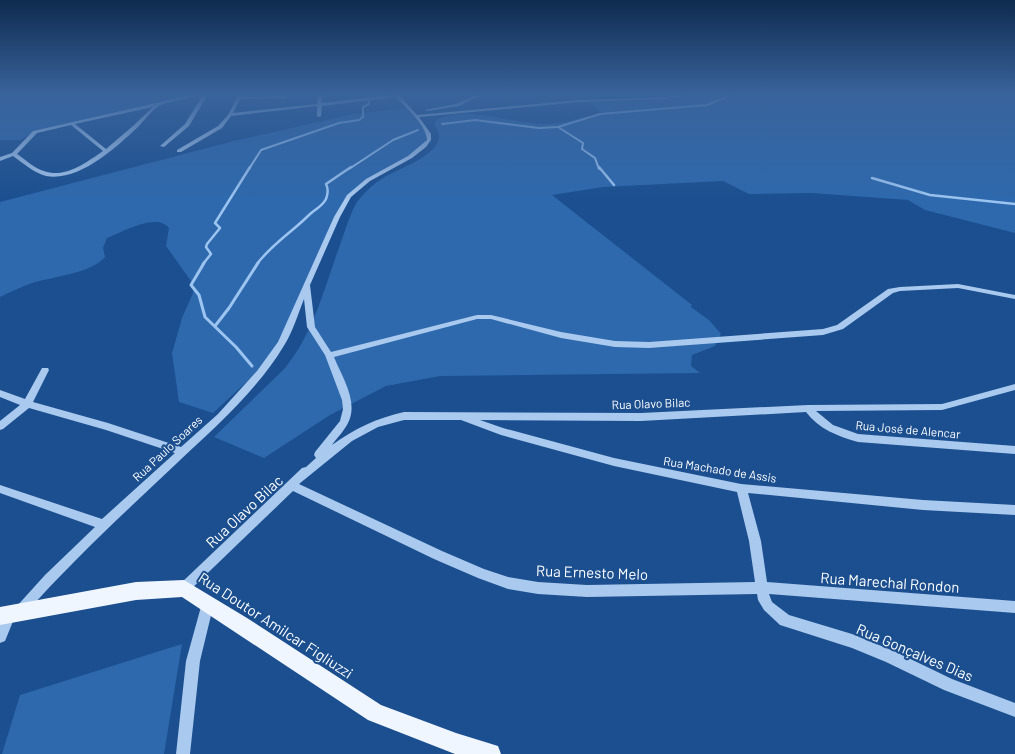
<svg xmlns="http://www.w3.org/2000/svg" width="1015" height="754" viewBox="0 0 1015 754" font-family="Barlow,sans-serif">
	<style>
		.green { fill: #2e69ad }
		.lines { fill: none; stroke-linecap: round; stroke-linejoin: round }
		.stream-far2 { stroke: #9cc4f0; stroke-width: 2 }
		.stream-far1 { stroke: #9cc4f0; stroke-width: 2.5 }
		.stream { stroke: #9cc4f0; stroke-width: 3 }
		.minor { fill: #a9c9ee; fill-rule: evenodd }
		.major { fill: #f0f6ff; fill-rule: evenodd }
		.labels { text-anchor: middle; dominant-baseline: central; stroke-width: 4; stroke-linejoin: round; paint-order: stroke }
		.street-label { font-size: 12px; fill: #fff; stroke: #1b4f8f }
		.near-street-label { font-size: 15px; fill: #fff; stroke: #1b4f8f }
	</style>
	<rect width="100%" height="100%" fill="#1b4f8f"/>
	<!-- green -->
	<g class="green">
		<polygon points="0,94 199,94 37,130 20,140 0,140"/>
		<path d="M697 94H1015V233L925 210 908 200 812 193 749 194 723 181 603 187 552 195 692 305 691 307 709 320 721 334 715 346 692 355 691 366 700 373 440 376 386 386 330 415 264 458 214 437 285 368C315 331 325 285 341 242 346 228 350 214 357 202 364 193 373 184 383 178 398 168 456 151 434 125L436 120C468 104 514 125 548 124 566 123 585 117 602 113L589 102 643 101Z"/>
		<path d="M407 108 424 129 427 137 425 143 408 157 365 180 343 201 299 305 267 363 213 413 179 402 172 353 182 318 193 293V284L166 246 169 228C157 212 122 232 107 238L103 248 105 257C92 273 52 277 32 283 21 287 10 292 0 297V202L234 141 354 114Z"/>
		<polygon points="182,644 164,754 2,754 20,695"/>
	</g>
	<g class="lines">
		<!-- stream-far2 -->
		<g class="stream-far2">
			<polyline points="368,94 368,97"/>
			<polyline points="735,94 748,94"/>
			<polyline points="442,124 475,120 539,128 558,127 600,114 707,105 734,94"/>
			<polyline points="558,127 583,143 582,149 595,158 599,169"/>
			<polyline points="249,169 261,150 339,123 359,120 363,117 363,107 369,104 369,101"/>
			<polyline points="349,169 393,140 418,130"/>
		</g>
		<!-- stream-far1 -->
		<g class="stream-far1">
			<polyline points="599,167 614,185"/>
			<polyline points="872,178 930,195 1015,204"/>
			<polyline points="203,264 211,254 206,247 207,244 220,228 215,223 250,167"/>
			<path d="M257 264C271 245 292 232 309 215 315 209 322 207 326 199 328 194 328 188 326 184L351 167"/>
		</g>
		<!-- stream -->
		<g class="stream">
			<polyline points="204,263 191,285 199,295 205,317 236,347 252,366"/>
			<polyline points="215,326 229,308 258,263"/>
		</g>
		<!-- minor -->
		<g class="minor">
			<path d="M196 94H208L189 126 164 147 160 146 185 124 203 95C195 97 164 102 159 106 151 111 144 121 137 128 115 148 79 182 46 176 34 173 23 163 13 156L0 161V157L12 153 33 131ZM153 107 134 125 106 149 75 124ZM71 125 103 151C87 162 65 179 44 171 34 168 26 160 17 154L37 133Z"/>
			<path d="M239 94H243L242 97 285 96 287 97 285 98 240 99 233 113 317 104 318 94H322V103L398 94 417 115 579 100 650 98 695 94 664 99 579 102 419 117 431 134V140L426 147 412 158 370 181 351 197 340 217 310 285 315 327 331 352 477 315H491L561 332 615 341 649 342 823 329 837 325 888 289 900 287 958 284 1015 295V299L958 288 900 291 893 293 843 329 823 335 649 348 615 347 561 338 491 319H477L334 357C342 377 359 402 348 423 344 431 337 438 332 445 354 429 377 418 404 412L641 413 808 405 942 404 1015 384V390L942 410 816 411 833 425 858 434 1015 446V454L858 442C837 436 819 429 806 412L641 421 480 420 503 428 614 458 741 484 923 500 1015 505V515L923 510 748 493 761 541 767 582 1015 601V613L769 594 772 602 789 615 852 634 896 652 952 679 1015 703V717L944 690 886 662 852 648 780 625 764 610 758 600 757 594 587 597 538 594 508 589 478 578 434 559 293 491 188 592 184 594 180 592 178 588 180 584 302 468 306 467 316 458 314 455 315 452 340 421 343 409 342 400 325 355 307 327 304 299C298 314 293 331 285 344 257 391 214 428 176 464 124 513 72 561 25 614L21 616 17 614 15 610 17 606 45 575 95 527 0 493V485L102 519 175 453 106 430 29 408 3 429 0 430V421L20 405 0 397V390L25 399 42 368H48L49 370 33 402 108 423 181 447 218 414 257 371 278 342 334 217 347 195 366 179 408 156 427 140C427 126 405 107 396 97L322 106 321 116 319 117 317 116V106L231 116 222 128 181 152H177V150L218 126 228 115ZM404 420H461L501 435 614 466 737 492 749 541 755 582 587 585 538 582 508 577 484 569 442 551 299 484 352 441 378 427Z"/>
			<polygon points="477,94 508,94 482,95 459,106 427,111 425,110 456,104"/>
			<polygon points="208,597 212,599 214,603 200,661 190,754 176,754 186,661 202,603 204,599"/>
			<polygon points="10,608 14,610 16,614 5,641 0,643 0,621 6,610"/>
		</g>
		<!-- major -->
		<polygon class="major" points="184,580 247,618 381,705 456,733 498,746 501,754 455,754 368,720 182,597 136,600 0,625 0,607 136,582"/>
	</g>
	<!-- sky -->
	<linearGradient id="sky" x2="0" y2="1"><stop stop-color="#0f2b4f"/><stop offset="0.47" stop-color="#39639b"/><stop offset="1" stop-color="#39639b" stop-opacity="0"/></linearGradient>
	<rect width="1015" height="200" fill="url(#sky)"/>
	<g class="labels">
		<!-- street labels -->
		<g class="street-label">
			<text transform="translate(651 403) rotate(-2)">Rua Olavo Bilac</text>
			<text transform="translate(908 429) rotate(5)">Rua José de Alencar</text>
			<text transform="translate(167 448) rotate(-43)">Rua Paulo Soares</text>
			<text transform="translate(720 469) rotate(9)">Rua Machado de Assis</text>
		</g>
		<!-- near-street labels -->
		<g class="near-street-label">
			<text transform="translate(244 511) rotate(-43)">Rua Olavo Bilac</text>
			<text transform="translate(592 572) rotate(2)">Rua Ernesto Melo</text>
			<text transform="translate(890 582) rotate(4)">Rua Marechal Rondon</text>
			<text transform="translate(276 625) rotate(33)">Rua Doutor Amilcar Figliuzzi</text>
			<text transform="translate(915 652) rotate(23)">Rua Gonçalves Dias</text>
		</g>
	</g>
</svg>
